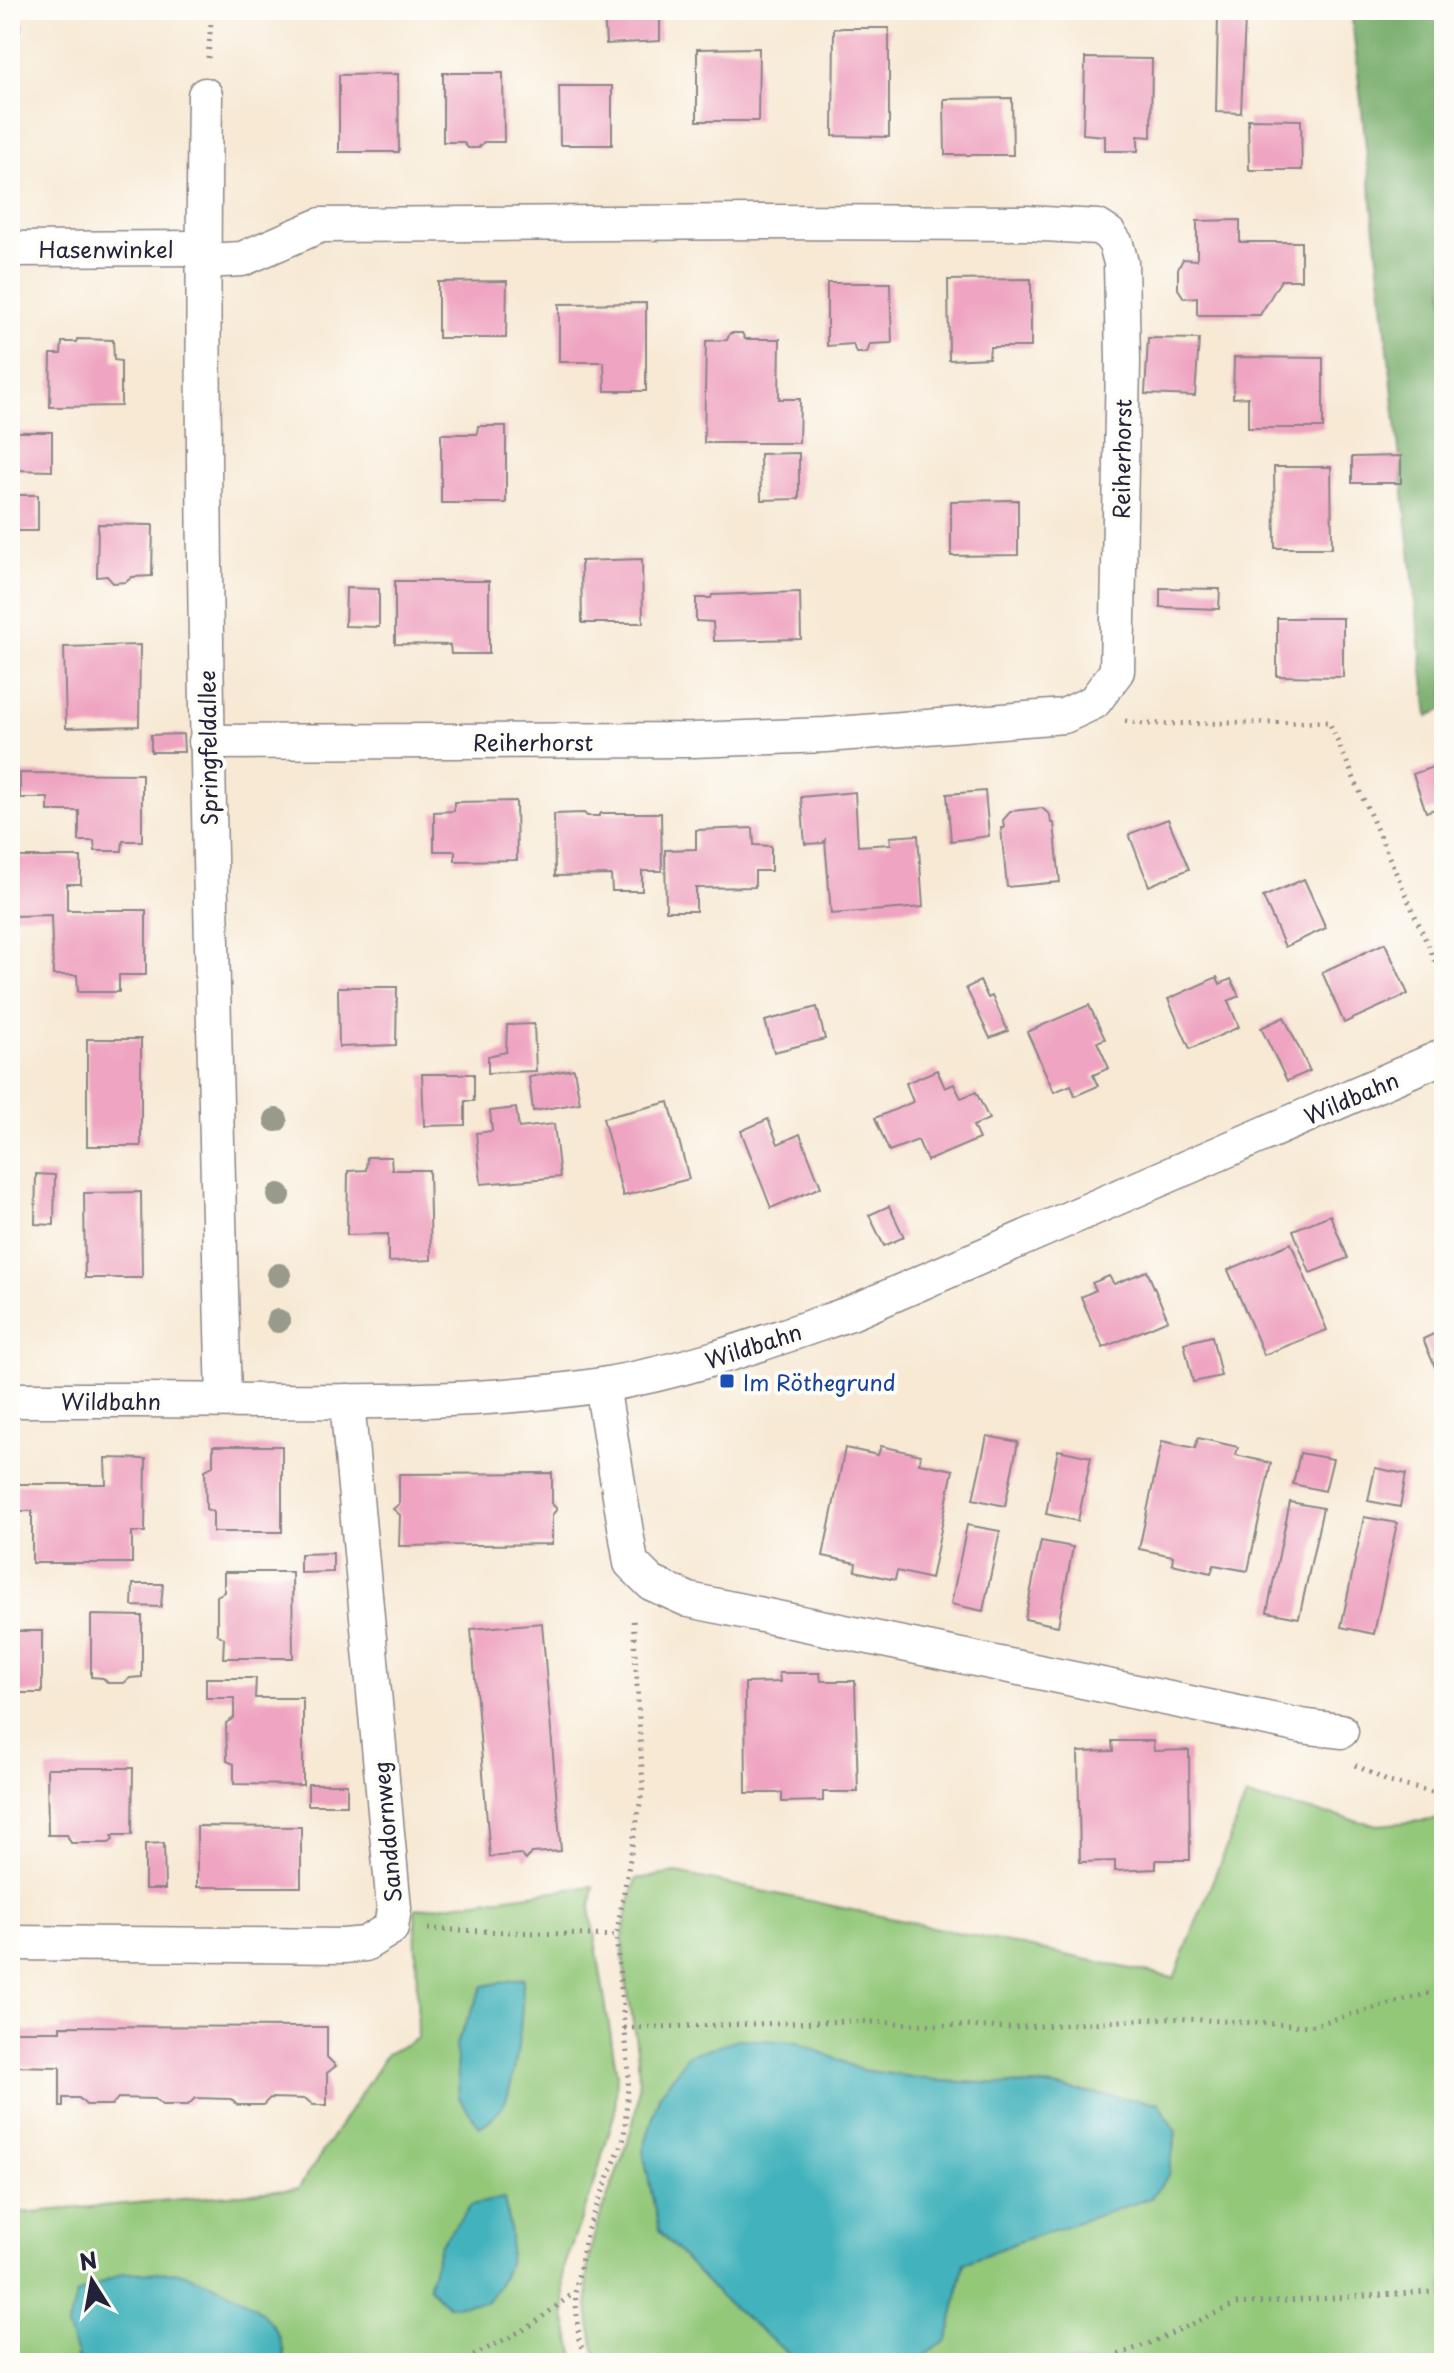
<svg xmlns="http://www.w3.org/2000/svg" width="1454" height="2373" viewBox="0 0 1454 2373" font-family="'Playpen Sans',sans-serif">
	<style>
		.green { fill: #93c879; stroke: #5a755a; stroke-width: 2 }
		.forest { fill: #76ac69; stroke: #4c6752; stroke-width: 2 }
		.water { fill: #42b2bc; stroke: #326a7c; stroke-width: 2 }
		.building { fill: #efa4c1 }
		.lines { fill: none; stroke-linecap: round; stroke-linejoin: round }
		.street-casing { stroke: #8c8688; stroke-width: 37 }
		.path { stroke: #8c8688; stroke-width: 5; stroke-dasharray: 2 6; stroke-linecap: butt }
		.street { stroke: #fff; stroke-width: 34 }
		.tree { fill: #989b8c }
		.transit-dot { fill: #1a4fb4; stroke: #fdfcf7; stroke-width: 3 }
		.labels { text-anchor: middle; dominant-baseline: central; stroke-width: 8; stroke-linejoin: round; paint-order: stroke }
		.street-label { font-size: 22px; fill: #22223b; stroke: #fdfcf7 }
		.transit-label { font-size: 22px; fill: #164399; stroke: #fdfcf7; text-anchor: start }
	</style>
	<rect width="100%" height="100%" fill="#fdfcf7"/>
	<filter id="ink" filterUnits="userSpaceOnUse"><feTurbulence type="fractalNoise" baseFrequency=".0125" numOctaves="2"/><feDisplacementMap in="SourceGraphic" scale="16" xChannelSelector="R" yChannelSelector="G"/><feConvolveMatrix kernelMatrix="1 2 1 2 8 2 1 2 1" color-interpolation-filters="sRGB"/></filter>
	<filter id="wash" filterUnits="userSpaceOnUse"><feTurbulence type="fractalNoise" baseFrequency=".006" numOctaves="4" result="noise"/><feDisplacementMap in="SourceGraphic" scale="32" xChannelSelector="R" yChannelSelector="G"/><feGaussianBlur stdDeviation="1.8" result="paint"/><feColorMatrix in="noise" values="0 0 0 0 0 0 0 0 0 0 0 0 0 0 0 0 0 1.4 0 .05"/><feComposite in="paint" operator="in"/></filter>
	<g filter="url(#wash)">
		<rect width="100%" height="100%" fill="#f7e9d4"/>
		<!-- green -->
		<g class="green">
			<path d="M1246 1797 1378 1825 1444 1819V2363H912L948 2340 964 2263 1015 2243 1159 2103 1045 2086 940 2081 861 2070 797 2042 794 2359 808 2363H598C587 2322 583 2278 594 2236 607 2191 630 2150 637 2103 645 2047 622 1994 623 1939 624 1919 632 1898 636 1879L677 1873 1174 1978Z"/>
			<polygon points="594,1886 590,1908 617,2075 615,2111 593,2188 563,2268 565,2316 576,2363 284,2363 284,2350 76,2357 80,2363 10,2363 10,2214 298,2189 387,2054 418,2038 415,1909"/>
		</g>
		<!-- forest -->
		<polygon class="forest" points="1351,10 1444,10 1444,709 1428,716"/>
		<!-- water -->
		<g class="water">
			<path d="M523 1978C523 2005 517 2090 500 2110 495 2117 487 2122 480 2127L459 2098 456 2044 483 1986Z"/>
			<polygon points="738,2039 797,2042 861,2070 940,2081 1045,2086 1159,2103 1176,2132 1169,2174 1151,2198 1015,2243 964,2263 948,2340 912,2363 808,2363 795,2359 721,2298 659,2231 643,2151 659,2096 688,2055"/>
			<path d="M504 2198C513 2245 517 2264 486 2302L448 2306 428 2287 440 2245 471 2205Z"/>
			<path d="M179 2272C222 2286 284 2308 284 2363H80L67 2328 77 2294 123 2273Z"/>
		</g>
		<g id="blocks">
			<!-- building -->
			<g class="building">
				<rect x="10" y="10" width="10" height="20"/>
				<polygon points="604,10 660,10 660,41 606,44"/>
				<polygon points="1218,17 1245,18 1241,113 1216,112"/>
				<polygon points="834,28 889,28 889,137 833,136"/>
				<polygon points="759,48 758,121 697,121 697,49"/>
				<polygon points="1085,58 1152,59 1151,137 1138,136 1138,151 1105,151 1105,136 1083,134"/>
				<polygon points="443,73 503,73 504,142 484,142 478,148 468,148 463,142 443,142"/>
				<polygon points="398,74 399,152 339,152 339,75"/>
				<polygon points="559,86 612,86 612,145 560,145"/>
				<polygon points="1012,98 1013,155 945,155 944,99"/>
				<polygon points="1248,119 1301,120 1302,170 1249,170"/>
				<polygon points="1240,220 1240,242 1301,242 1301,280 1281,280 1260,315 1197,315 1197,297 1184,298 1178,289 1178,269 1183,259 1197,260 1197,221"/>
				<polygon points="1031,279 1031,347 990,347 989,358 949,360 948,280"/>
				<polygon points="507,281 506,338 438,338 438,282"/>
				<polygon points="827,283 890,283 892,343 870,344 867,353 856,353 853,344 827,346"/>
				<polygon points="646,303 646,391 605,391 604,362 559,362 559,304"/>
				<polygon points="730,333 742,333 745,339 780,339 779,399 800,399 799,443 704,443 706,341 727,340"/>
				<polygon points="1148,338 1199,339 1195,396 1145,394"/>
				<polygon points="77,339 113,340 114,360 121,361 121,406 50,407 51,354 61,354 62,342 76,342"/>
				<polygon points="1234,357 1323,358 1323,428 1248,428 1248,397 1233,398"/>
				<polygon points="478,426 506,426 506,503 441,503 441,434 477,434"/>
				<polygon points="13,432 52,432 52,471 13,470"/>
				<polygon points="799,453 799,499 761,500 760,454"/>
				<polygon points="1401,456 1401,483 1352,483 1352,457"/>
				<polygon points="1274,467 1331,467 1332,548 1275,548"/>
				<rect x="10" y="495" width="28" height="36"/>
				<polygon points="1018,500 1018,555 951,556 951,501"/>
				<polygon points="98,524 153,525 152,576 132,577 126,582 113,583 107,576 97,577"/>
				<polygon points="642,559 643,623 582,623 581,561"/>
				<polygon points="395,581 489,581 489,654 451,654 450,645 395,644"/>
				<polygon points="346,588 379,589 379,627 345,626"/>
				<polygon points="1160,588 1220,589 1219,609 1160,607"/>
				<polygon points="800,592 801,639 714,641 713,622 696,621 696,598 711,598 712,595"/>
				<polygon points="1277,618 1343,618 1343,677 1277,676"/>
				<polygon points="140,645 139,726 66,728 64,647"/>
				<polygon points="183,734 184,752 151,752 151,735"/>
				<polygon points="1444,763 1444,806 1426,812 1413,774"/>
				<polygon points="20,773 142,774 142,841 123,841 122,851 95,851 94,841 79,841 79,811 48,811 48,798 20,798"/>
				<polygon points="985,791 989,836 951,841 947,794"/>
				<polygon points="855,792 858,846 891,844 890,837 918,835 923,907 831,914 825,840 823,843 805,844 801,797"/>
				<polygon points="516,801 517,860 455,861 455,851 434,851 434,812 454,811 454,802"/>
				<polygon points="1042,808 1050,815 1051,823 1054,823 1060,882 1007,887 1001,828 1004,828 1003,820 1011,811"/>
				<polygon points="584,813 587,816 599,816 601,813 661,813 662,871 642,871 642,891 612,891 611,875 555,876 554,814"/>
				<polygon points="1168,819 1189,869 1149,886 1129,834"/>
				<polygon points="753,828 754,845 771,846 771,871 755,871 755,887 696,888 696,911 666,911 665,850 696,849 696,830"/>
				<polygon points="10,857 81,857 81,884 67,884 67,910 146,910 146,975 119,975 119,992 78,992 77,975 53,975 51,915 12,916"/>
				<polygon points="1304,879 1326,928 1285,947 1263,897"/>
				<polygon points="1385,943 1408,994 1344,1023 1322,972"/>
				<polygon points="1217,977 1220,984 1231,979 1239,996 1228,1001 1239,1027 1190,1049 1168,999"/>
				<polygon points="980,981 988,998 992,996 1008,1031 990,1038 966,988"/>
				<polygon points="338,987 397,987 396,1045 339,1047"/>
				<polygon points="1089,1005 1105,1039 1097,1042 1109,1068 1093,1075 1098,1086 1075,1096 1071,1085 1054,1092 1027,1032"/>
				<polygon points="817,1007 825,1039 774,1052 765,1021"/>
				<polygon points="1284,1017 1310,1071 1287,1081 1261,1028"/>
				<polygon points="534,1024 536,1071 488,1073 488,1056 506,1052 507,1025"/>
				<rect x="87" y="1039" width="54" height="107"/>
				<polygon points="574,1069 580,1103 533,1111 529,1077"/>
				<polygon points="937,1070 945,1088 954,1084 961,1098 976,1092 989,1119 973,1126 979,1139 927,1161 918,1140 889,1151 875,1118 913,1102 906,1083"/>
				<polygon points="422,1074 474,1074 474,1101 465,1101 465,1125 424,1126"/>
				<polygon points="669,1102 689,1179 623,1196 603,1118"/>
				<polygon points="516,1108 519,1128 554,1124 560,1177 481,1184 476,1133 492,1131 490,1111"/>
				<polygon points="768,1119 778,1144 800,1134 821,1187 771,1208 741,1131"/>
				<polygon points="367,1157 391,1157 392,1170 429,1170 431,1260 388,1262 388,1234 347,1235 348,1171 366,1170"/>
				<polygon points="36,1174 55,1175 54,1225 35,1224"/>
				<polygon points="141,1192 142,1278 85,1278 84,1193"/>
				<polygon points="889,1206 904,1237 884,1246 869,1215"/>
				<polygon points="1330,1215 1348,1258 1310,1273 1293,1230"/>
				<polygon points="1291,1243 1327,1330 1264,1355 1228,1270"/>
				<polygon points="1147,1271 1168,1320 1103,1348 1081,1297 1096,1290 1092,1283 1109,1276 1114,1284"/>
				<polygon points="1444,1329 1444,1377 1440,1379 1423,1339"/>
				<polygon points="1212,1336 1221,1376 1193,1382 1184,1343"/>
				<polygon points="987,1436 1018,1442 1005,1506 973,1499"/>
				<polygon points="1198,1438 1238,1447 1236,1455 1271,1463 1248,1571 1214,1565 1211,1573 1172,1564 1173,1556 1139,1549 1162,1441 1195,1448"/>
				<polygon points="213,1446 282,1446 282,1532 213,1532 213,1512 206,1509 205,1470 213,1466"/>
				<polygon points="881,1446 921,1455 919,1463 953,1470 931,1579 897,1571 895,1580 855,1571 856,1563 823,1556 845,1448 878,1455"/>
				<polygon points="1058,1450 1091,1457 1078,1521 1046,1514"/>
				<polygon points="1300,1453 1333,1459 1325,1491 1293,1484"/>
				<polygon points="105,1458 146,1459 145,1532 132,1532 132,1563 32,1563 32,1511 16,1511 17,1484 106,1484"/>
				<polygon points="1375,1468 1406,1474 1400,1507 1368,1501"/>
				<polygon points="552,1473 552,1504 557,1509 552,1515 552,1544 399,1546 400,1515 393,1509 399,1504 399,1474"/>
				<polygon points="1290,1502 1323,1508 1299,1618 1267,1612"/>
				<polygon points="1364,1517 1397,1523 1374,1634 1341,1627"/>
				<polygon points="967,1525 1000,1531 983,1611 951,1604"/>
				<polygon points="1041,1541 1073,1547 1058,1626 1025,1619"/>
				<polygon points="333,1553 333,1572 300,1573 300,1554"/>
				<polygon points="224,1572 292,1572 293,1658 223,1658 224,1638 217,1634 217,1596 224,1592"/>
				<polygon points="133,1584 163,1584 161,1607 132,1606"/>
				<polygon points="91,1615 142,1616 142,1677 130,1678 124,1683 108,1683 103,1678 91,1677"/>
				<polygon points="542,1623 561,1851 532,1853 526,1860 520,1854 490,1857 471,1629"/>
				<rect x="10" y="1631" width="32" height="62"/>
				<polygon points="779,1673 820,1673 821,1681 855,1681 858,1792 823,1792 823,1801 782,1802 782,1793 746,1793 745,1683 780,1682"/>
				<polygon points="206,1678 256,1678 255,1698 303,1698 303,1785 234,1784 234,1764 227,1761 226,1723 234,1718 234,1698 206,1698"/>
				<polygon points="1112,1741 1153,1741 1154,1751 1189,1750 1190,1860 1156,1860 1156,1869 1115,1871 1115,1861 1080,1862 1078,1752 1113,1751"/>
				<polygon points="47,1768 133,1768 132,1835 112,1835 113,1840 109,1843 71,1843 67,1835 48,1835"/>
				<rect x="308" y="1784" width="39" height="21"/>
				<polygon points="197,1826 301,1827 301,1887 197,1887"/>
				<polygon points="164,1843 165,1889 145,1889 145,1844"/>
				<polygon points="60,2026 327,2027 327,2057 336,2066 327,2073 327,2105 313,2105 306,2099 270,2098 263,2105 237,2105 231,2099 195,2098 188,2105 162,2105 155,2099 118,2098 112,2105 86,2105 79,2098 63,2098 63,2107 60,2107 60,2067 10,2066 10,2031 60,2031"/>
			</g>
		</g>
	</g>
	<g filter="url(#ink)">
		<use href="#blocks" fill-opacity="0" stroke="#8c8688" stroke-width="2"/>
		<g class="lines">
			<defs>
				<g id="street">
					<path d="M205 95C199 530 212 965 224 1400"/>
					<polyline points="10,249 203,248"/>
					<polyline points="204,261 242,259 321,225 761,222 1026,223 1098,227 1109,234 1116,244 1121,263 1123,361 1117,671 1094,702 1064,716 826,735 693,740 206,742"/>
					<polyline points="602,1385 631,1563 651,1583 689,1600 1301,1726 1341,1731"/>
					<path d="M10 1400C95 1400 179 1400 264 1401 376 1402 491 1402 602 1385 688 1371 769 1341 851 1313L1444 1056"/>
					<polyline points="10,1943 344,1946 365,1944 391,1928 394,1908 347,1401"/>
				</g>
			</defs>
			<!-- street casing -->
			<use href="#street" class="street-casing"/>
			<!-- path -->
			<g class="path">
				<polyline points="1434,10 1437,31 1444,41"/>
				<polyline points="208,58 212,10"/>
				<polyline points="1125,721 1143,724 1329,722 1444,981"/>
				<polyline points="1355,1765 1389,1782 1444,1795"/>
				<polyline points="428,1929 616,1936 643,1787 633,1617"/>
				<polyline points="624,2028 847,2021 1008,2028 1168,2018 1310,2026 1444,1989"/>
				<polyline points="459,2363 529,2327 574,2293"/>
				<polyline points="586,2363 579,2339 575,2293 587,2231 624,2138 629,2074 616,1936"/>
				<polyline points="1096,2363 1155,2341 1236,2304 1444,2291"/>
			</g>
			<!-- street -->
			<use href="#street" class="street"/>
		</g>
		<!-- trees -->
		<g class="tree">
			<circle cx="276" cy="1120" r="12"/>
			<circle cx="279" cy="1195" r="12"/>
			<circle cx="279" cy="1275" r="12"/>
			<circle cx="278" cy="1321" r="12"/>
		</g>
	</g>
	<!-- markers -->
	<rect class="transit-dot" x="719" y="1373" width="16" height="16" rx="4"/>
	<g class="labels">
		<!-- street labels -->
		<g class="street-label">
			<text x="106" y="248">Hasenwinkel</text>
			<text transform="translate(1121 459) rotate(-89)">Reiherhorst</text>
			<text x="533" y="741">Reiherhorst</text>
			<text transform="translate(207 748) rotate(-91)">Springfeldallee</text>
			<text transform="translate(1351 1097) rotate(-23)">Wildbahn</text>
			<text transform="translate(753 1345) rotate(-18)">Wildbahn</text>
			<text x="111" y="1400">Wildbahn</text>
			<text transform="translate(386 1832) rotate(-95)">Sanddornweg</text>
		</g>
		<!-- transit labels -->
		<g class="transit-label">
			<text x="743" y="1381">Im Röthegrund</text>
		</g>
	</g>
	<!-- margin -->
	<rect width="1454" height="2373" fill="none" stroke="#fdfcf7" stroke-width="40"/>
	<!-- north arrow -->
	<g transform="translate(92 2281) rotate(349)" stroke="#fdfcf7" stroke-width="6" paint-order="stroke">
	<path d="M0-6L14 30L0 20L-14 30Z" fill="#22223b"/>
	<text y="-12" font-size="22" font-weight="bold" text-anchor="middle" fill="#22223b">N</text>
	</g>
</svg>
